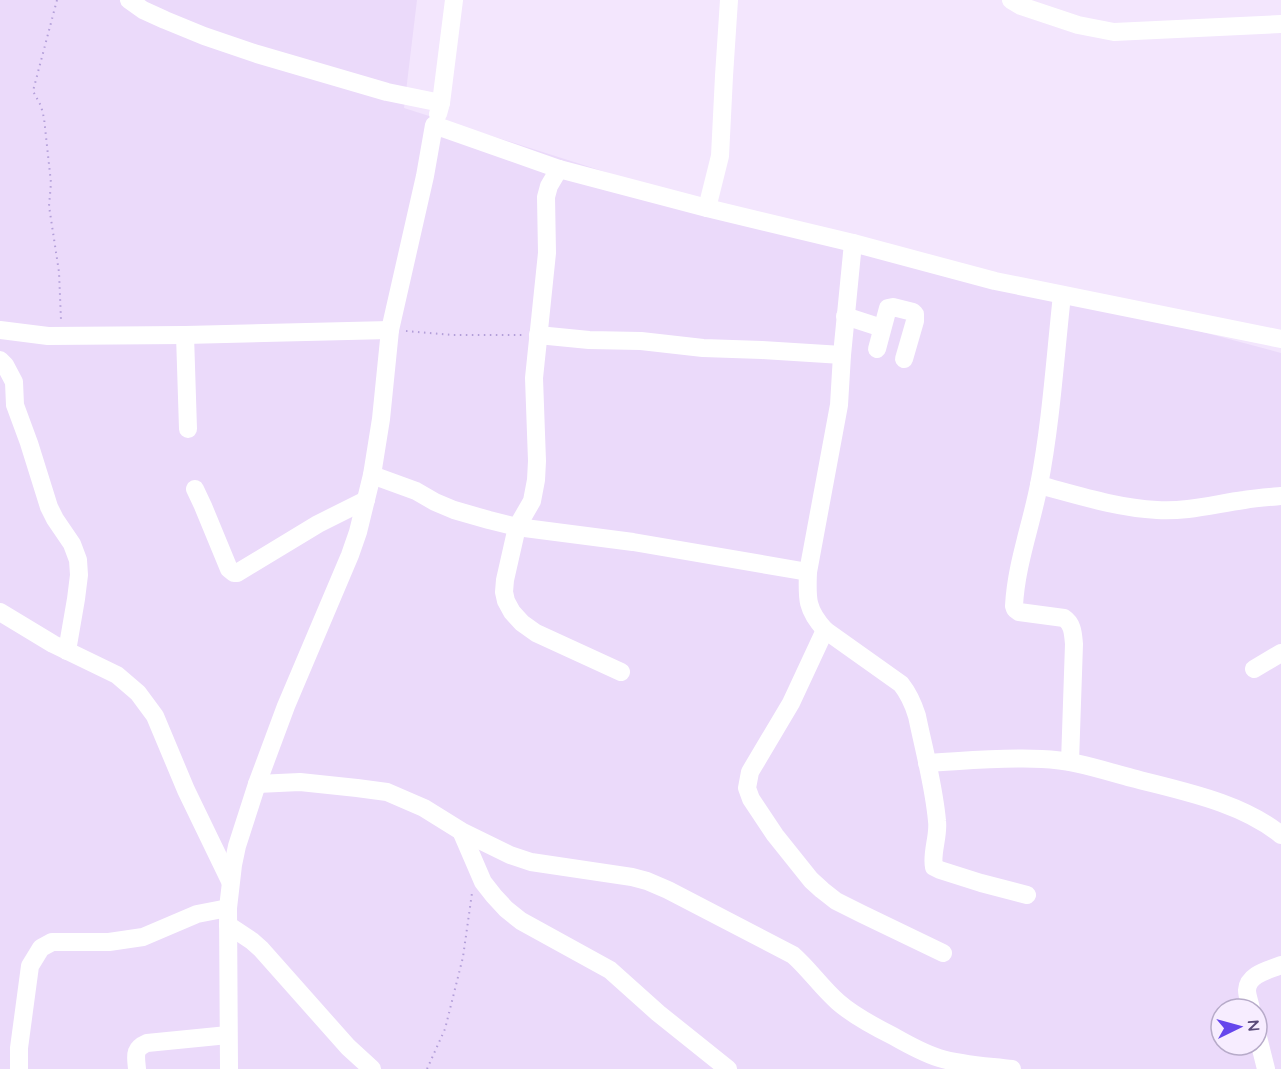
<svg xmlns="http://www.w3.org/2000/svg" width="1281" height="1069" viewBox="0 0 1281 1069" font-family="Quicksand,sans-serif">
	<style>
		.residential { fill: #ebdafa; fill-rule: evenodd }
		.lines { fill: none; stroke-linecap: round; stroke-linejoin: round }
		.path { stroke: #b39fd9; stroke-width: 2; stroke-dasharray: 1.5 4.5; stroke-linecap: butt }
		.minor { stroke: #fff; stroke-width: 18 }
	</style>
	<rect width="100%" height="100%" fill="#f3e6fd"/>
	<!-- residential -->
	<path class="residential" d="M0 0H417L404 108 703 203 1075 298 1281 353V1069H0ZM1221 1009H1257V1045H1221Z"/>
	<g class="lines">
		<!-- path -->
		<g class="path">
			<polyline points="57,0 33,91 41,106 44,118 51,183 49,206 59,272 61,320"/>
			<polyline points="406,331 453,335 523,335"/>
			<polyline points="427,1069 445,1029 463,957 472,893"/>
		</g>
		<!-- minor -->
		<g class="minor">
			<polyline points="129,0 143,10 165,20 204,36 257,54 387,92 441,103"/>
			<polyline points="1011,0 1021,6 1078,25 1114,32 1281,24"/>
			<polyline points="438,114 441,103 454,0"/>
			<polyline points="559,169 549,186 546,197 547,253 534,378 537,461 536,480 532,501 517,527 505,580 504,592 506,601 512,612 522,623 536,633 621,672"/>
			<polyline points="707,208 720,156 724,76 729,0"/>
			<path d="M853 243 842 355 839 405 808 572C807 598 806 609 825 630L901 684C909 694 913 703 917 716 924 750 934 786 937 821 939 836 931 853 934 867L940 870 981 883 1027 895"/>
			<path d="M1062 295C1055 359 1051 423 1039 485 1031 526 1016 565 1014 606L1015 609 1019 612 1064 618C1073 624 1073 634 1074 644L1070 762"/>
			<polyline points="845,316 882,328"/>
			<polyline points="0,330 48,336 185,335 390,330"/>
			<polyline points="185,335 188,429"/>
			<polyline points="538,335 589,340 641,341 703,348 762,350 842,355"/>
			<polyline points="877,349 888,308 893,307 913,312 915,314 915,321 904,359"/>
			<polyline points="0,360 5,365 14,382 15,405 29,443 49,507 55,519 72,544 78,560 79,575 76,599 67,651"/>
			<polyline points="372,475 416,491 435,502 454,510 489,520 517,527 633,542 808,572"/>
			<path d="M1039 485C1077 495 1117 508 1157 510 1186 512 1215 504 1244 500 1256 498 1269 497 1281 496"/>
			<polyline points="195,489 203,506 229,569 234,573 237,573 318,524 366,500"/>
			<polyline points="0,612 53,644 117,675 138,693 155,716 186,790 230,881"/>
			<polyline points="825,630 791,703 750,772 747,788 751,799 775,835 811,880 822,890 836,901 862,914 943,953"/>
			<polyline points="1254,669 1281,653"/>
			<path d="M927 763C965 761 1004 757 1042 759 1073 760 1102 770 1132 778 1181 791 1241 802 1281 835"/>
			<path d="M257 784 300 782 357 788 387 792 424 808 461 831 510 855 531 862 632 877 647 881 668 890 793 955C809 969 821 987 838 1002 854 1016 873 1026 893 1036 907 1044 923 1053 939 1058 962 1065 988 1066 1012 1069"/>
			<polyline points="461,831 483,882 494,896 506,909 521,921 610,970 658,1013 728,1069"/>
			<polyline points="228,925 252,941 261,949 348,1047 372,1069"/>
			<path d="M1251 1009C1250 1003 1247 996 1247 990 1248 974 1269 970 1281 965"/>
			<polyline points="1257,1033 1266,1069"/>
			<polyline points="19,1069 19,1048 30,966 41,948 52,942 109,942 143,937 197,914 228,908"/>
			<path d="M137 1069C136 1056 133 1049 147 1043L228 1035"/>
			<polyline points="229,1069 228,908 233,865 237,846 257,784 286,706 350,555 358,532 372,475 381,419 390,330 425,176 434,125 559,169 707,208 853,243 995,281 1281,339"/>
		</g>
	</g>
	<!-- north arrow -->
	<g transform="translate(1239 1027) rotate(85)"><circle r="28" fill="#f7edff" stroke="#b7abc9" stroke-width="1.5"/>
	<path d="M0-4.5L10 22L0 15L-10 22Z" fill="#6546ec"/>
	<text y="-9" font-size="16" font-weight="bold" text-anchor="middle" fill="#584978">N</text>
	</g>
</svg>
